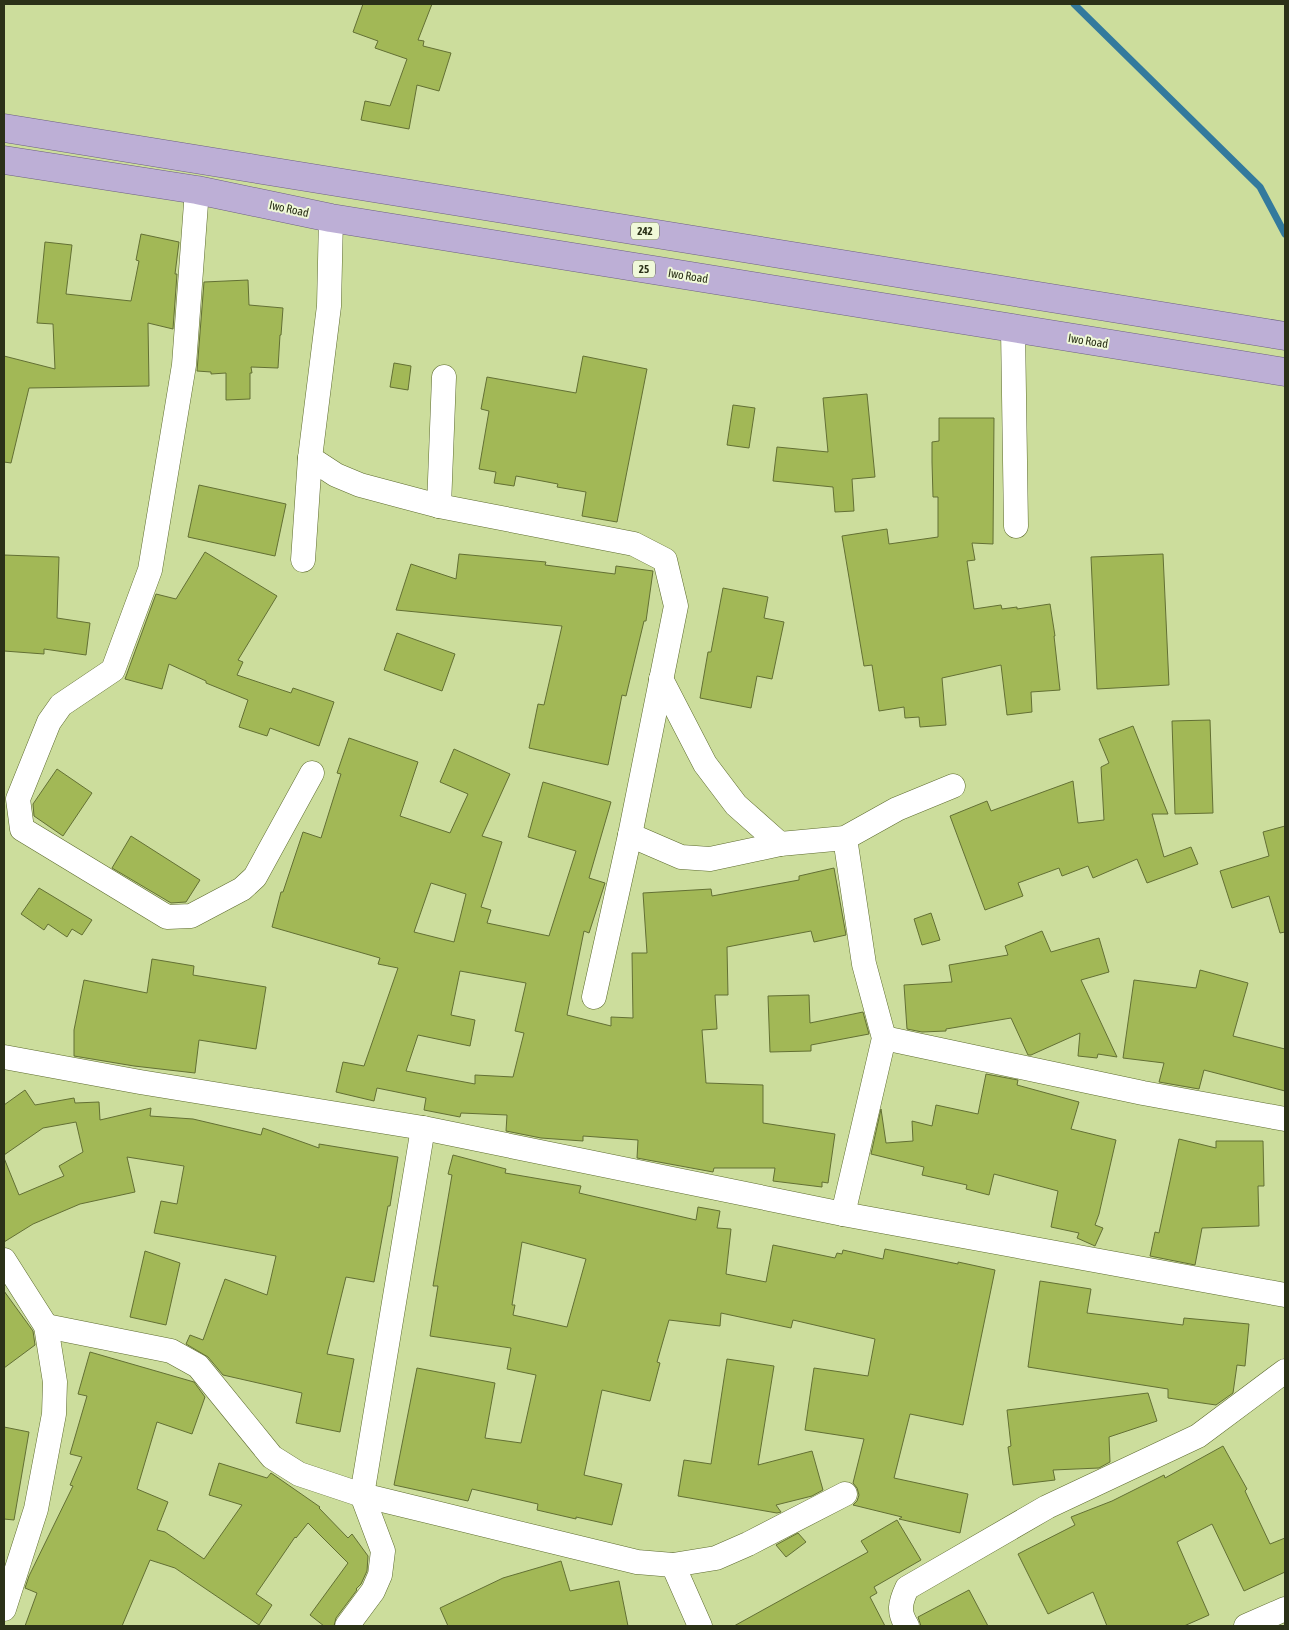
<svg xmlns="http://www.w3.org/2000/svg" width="1289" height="1630" viewBox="0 0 1289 1630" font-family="'Asap Condensed',sans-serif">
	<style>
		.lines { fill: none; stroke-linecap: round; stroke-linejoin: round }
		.stream { stroke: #337a9d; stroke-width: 7 }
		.building { fill: #a2b856; stroke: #637034; fill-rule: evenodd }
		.street-casing { stroke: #5d6b2e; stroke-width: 25 }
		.primary-casing { stroke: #6d6081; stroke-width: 29 }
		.street { stroke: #fff; stroke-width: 24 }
		.primary { stroke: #bdafd6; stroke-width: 28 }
		.labels { text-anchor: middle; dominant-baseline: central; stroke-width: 4; stroke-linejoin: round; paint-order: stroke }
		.shield { fill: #f0f9d9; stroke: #666d52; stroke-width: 1 }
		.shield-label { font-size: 11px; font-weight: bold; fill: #2b3118 }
		.street-label { font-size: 12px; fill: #2b3118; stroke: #f0f9d9 }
	</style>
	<rect width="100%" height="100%" fill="#ccdd9c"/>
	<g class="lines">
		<!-- stream -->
		<polyline class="stream" points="1074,4 1260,187 1285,234"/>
	</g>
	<!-- building -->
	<g class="building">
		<polygon points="363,4 432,4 418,40 424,41 423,46 451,53 439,91 417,85 409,129 361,120 365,101 390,106 407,59 375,48 378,41 353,32"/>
		<polygon points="141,234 179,242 175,274 177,274 173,329 148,323 149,386 29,388 11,463 4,462 4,356 55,369 53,324 37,323 45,242 72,245 66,294 131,301 139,261 136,260"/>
		<polygon points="248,280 249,305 283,308 281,335 280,335 278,368 251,367 252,373 250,373 250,399 226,400 226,373 211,374 211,372 197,371 204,282"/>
		<polygon points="583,356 647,369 617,522 582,516 586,492 557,487 558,484 516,476 514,486 494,483 496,472 479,469 489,411 481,409 487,377 576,393"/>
		<polygon points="394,363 411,366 408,390 390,387"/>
		<polygon points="867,394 875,477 852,479 854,511 835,512 833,487 773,481 777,447 828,452 823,398"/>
		<polygon points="733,405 755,408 749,448 727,445"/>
		<polygon points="939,418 994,418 993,544 972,543 975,560 967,561 974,609 1001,605 1002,609 1017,607 1017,609 1050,604 1055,636 1054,636 1060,690 1031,692 1032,712 1007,715 1001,665 942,678 946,725 920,727 919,717 905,718 904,707 879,711 872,665 864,666 842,536 887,529 889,544 938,537 938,497 933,497 932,462 932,442 939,441"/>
		<polygon points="199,485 286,504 275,556 188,537"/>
		<polygon points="205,552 277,596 238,660 243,662 237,675 291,693 293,688 334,702 319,746 270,728 267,736 239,727 248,700 206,683 206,681 169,664 162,689 125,679 156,594 176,599"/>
		<polygon points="459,554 546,562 545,565 615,574 616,566 653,571 646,621 644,621 626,696 622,695 608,765 529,748 538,704 544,705 562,626 396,610 411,564 456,579"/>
		<polygon points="1163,554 1169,685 1097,689 1091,557"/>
		<polygon points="4,555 59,557 57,618 90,623 86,655 44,649 44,654 4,651"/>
		<polygon points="723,588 768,597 764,618 784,622 772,679 757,676 751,708 700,698 708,652 711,652"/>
		<polygon points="397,633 455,654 442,691 384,670"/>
		<polygon points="1210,720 1213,813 1175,814 1172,721"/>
		<polygon points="1133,726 1168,814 1152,814 1164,857 1191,847 1198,864 1147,883 1137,859 1093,878 1088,866 1062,876 1059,868 1018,883 1023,896 985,910 950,816 987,801 991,811 1073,781 1078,823 1104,820 1101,767 1109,763 1099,739"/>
		<path d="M349 738 418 762 400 816 450 833 468 794 440 782 454 749 510 774 482 836 502 842 481 907 491 910 487 923 549 936 576 851 528 837 543 782 611 802 589 878 605 883 589 933 584 931 567 1015 611 1026V1017L633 1018 632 953H647L643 893 711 889 712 896 799 880V876L834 868 846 935 814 942 811 931 727 947 728 995H715L717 1029 702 1030 706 1083 763 1085V1123L835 1134 828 1183 822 1182V1187L773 1181 775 1168H714L713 1172 637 1158 638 1140 583 1136V1141L541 1138 506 1131 507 1115 461 1113 460 1117 424 1110 426 1098 377 1088 374 1101 336 1092 343 1062 364 1066 398 968 378 964 380 958 272 927 281 892H283L303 832 321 838 341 774 337 773ZM431 883 466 894 454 942 414 932ZM460 971 526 983 515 1031 524 1033 513 1077 475 1075V1084L406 1071 418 1035 470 1046 475 1020 451 1015Z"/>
		<polygon points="57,769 92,793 63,836 34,816 33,804"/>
		<polygon points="1285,826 1285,932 1280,933 1269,896 1232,908 1220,871 1269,856 1263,832"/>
		<polygon points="131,836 200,880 186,902 171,903 112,868"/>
		<polygon points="39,888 92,920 82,935 72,929 67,937 48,924 44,930 21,914"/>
		<polygon points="931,913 940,940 922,945 914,919"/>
		<polygon points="1042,931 1051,952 1099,938 1109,972 1081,980 1117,1057 1098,1054 1097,1058 1078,1056 1080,1033 1031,1055 1028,1055 1011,1018 946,1029 946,1031 922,1032 907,1029 904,985 952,982 949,965 1008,955 1005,946"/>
		<polygon points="152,959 194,966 193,975 266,987 256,1049 199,1040 195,1073 134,1066 74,1056 74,1030 84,980 147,993"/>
		<polygon points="1200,970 1248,983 1233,1036 1285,1049 1285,1091 1204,1070 1199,1089 1159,1082 1164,1063 1123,1058 1134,980 1196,988"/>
		<polygon points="809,995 810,1023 863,1012 869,1034 811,1045 811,1051 770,1052 768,996"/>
		<polygon points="986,1074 1018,1080 1017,1085 1079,1102 1071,1129 1116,1140 1099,1214 1095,1225 1103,1228 1095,1246 1077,1238 1079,1233 1051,1227 1058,1191 994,1174 989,1195 966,1189 967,1185 922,1175 924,1167 871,1154 881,1109 886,1143 913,1141 912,1121 932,1126 936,1105 978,1114"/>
		<polygon points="25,1090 35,1105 74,1098 75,1103 99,1102 100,1120 151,1108 150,1116 193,1119 261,1135 263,1128 319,1148 319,1144 398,1157 390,1206 388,1206 374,1282 346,1277 327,1354 354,1359 340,1432 296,1423 302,1393 223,1375 208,1357 186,1344 190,1335 203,1340 225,1279 267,1295 276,1256 154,1233 161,1201 177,1204 184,1166 127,1157 135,1192 80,1204 33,1224 4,1242 4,1158 19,1195 64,1176 59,1166 83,1152 76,1122 43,1128 4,1155 4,1105"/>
		<polygon points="1179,1139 1216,1148 1216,1141 1263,1141 1264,1186 1258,1186 1259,1226 1202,1228 1195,1265 1150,1256 1155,1232 1159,1233"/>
		<path d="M453 1155 506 1169 505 1173 581 1186 579 1193 696 1220 698 1207 720 1211 717 1228 731 1229 726 1274 766 1282 773 1245 835 1258 837 1253 842 1254 843 1250 883 1259 885 1249 958 1264V1262L995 1270 963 1425 910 1414 894 1478 968 1494 960 1533 899 1519 902 1517 853 1505 857 1501 859 1495 857 1488 853 1483 864 1439 805 1430 814 1368 868 1376 875 1339 793 1320 791 1328 721 1313 720 1326 669 1320 657 1362 660 1363 650 1401 602 1390 584 1475 622 1484 612 1525 576 1517V1519L537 1510 538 1504 472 1489 468 1501 394 1485 417 1368 495 1383 485 1438 521 1443 536 1375 507 1369 511 1348 430 1336 438 1286H433L452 1175 448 1174ZM522 1242 586 1259 567 1327 513 1315 515 1305H512Z"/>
		<polygon points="145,1251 180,1263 166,1325 130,1317"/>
		<polygon points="1040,1281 1091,1289 1087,1313 1183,1325 1184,1318 1249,1324 1245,1366 1237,1365 1233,1393 1216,1405 1168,1398 1168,1389 1028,1367"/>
		<polygon points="4,1291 33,1331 35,1345 4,1368"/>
		<polygon points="90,1352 194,1382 205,1397 192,1434 157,1422 137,1489 168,1502 157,1530 165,1532 204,1559 242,1505 209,1495 219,1463 267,1478 271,1473 320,1507 319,1508 348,1538 352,1534 368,1556 367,1571 361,1584 356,1589 357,1590 336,1618 334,1626 324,1626 310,1615 348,1563 308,1523 296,1538 295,1537 256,1594 272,1605 259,1625 175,1568 150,1560 122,1626 25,1626 37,1593 25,1588 29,1576 73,1486 70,1485 82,1457 70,1454 87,1396 78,1394"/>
		<polygon points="727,1359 774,1366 758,1465 812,1451 823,1490 812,1496 776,1505 781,1512 777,1513 678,1496 684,1460 711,1464"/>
		<polygon points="1148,1393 1157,1421 1109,1437 1110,1462 1099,1468 1053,1470 1055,1480 1013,1485 1008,1447 1011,1446 1007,1410"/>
		<polygon points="4,1427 29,1432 14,1520 4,1519"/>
		<polygon points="1223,1446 1247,1489 1245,1491 1270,1544 1285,1538 1285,1572 1244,1591 1212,1524 1177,1542 1209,1615 1184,1626 1107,1626 1093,1592 1048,1614 1018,1554 1075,1525 1071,1517 1112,1501 1164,1475 1165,1478"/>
		<polygon points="897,1520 921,1560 874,1587 877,1593 870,1597 885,1626 734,1626 868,1552 861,1541"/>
		<polygon points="798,1533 806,1542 786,1557 776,1545"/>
		<polygon points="561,1561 570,1591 619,1581 628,1626 448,1626 440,1608 503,1578"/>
		<polygon points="969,1590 988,1626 921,1626 918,1617"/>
	</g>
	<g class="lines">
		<defs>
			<g id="street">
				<polyline points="197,190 184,365 150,570 113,670 61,705 49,722 18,799 22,829 167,917 191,916 242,889 255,877 312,773"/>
				<polyline points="1013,329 1016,526"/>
				<polyline points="310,458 336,475 360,485 439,506 634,544 665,560 676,606 630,835 594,997"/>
				<polyline points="439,506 444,377"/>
				<polyline points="303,560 310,458 329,306 331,218"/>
				<polyline points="661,679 705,764 736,805 780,844"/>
				<polyline points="630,835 681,857 710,859 780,844 845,838 897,809 953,786"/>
				<polyline points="884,1038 1143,1093 1285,1119"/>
				<polyline points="4,1057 140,1082 423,1128 843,1214 1285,1295"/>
				<polyline points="843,1214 884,1038 864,964 845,838"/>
				<polyline points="4,1260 46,1326 55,1382 54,1414 36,1509 4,1609"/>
				<polyline points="46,1326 171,1351 198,1366 272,1457 299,1474 362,1495 637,1562 673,1565 716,1558 748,1544 845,1494"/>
				<polyline points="673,1565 700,1626"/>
				<polyline points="347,1626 373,1591 380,1575 383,1551 362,1495 423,1128"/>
				<path d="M907 1626C898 1612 900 1603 907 1588L1047 1507 1198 1436 1285 1371"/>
				<polyline points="1246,1626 1285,1609"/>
			</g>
			<g id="primary">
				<polyline points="4,128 1285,336"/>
				<polyline points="4,160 197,190 331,218 1285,372"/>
			</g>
		</defs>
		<!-- street casing -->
		<use href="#street" class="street-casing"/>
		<!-- primary casing -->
		<use href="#primary" class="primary-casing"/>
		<!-- street -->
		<use href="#street" class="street"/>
		<!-- primary -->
		<use href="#primary" class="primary"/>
	</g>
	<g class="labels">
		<!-- shield labels -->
		<g class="shield">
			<rect x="631" y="222.5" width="28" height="17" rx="4"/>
			<rect x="633" y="260.5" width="22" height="17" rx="4"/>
		</g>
		<g class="shield-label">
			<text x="645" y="231">242</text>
			<text x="644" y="269">25</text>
		</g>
		<!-- street labels -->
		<g class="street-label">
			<text transform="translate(289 209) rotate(12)">Iwo Road</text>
			<text transform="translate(688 276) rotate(9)">Iwo Road</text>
			<text transform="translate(1088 341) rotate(9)">Iwo Road</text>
		</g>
	</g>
	<!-- border -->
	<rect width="1289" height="1630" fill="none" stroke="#2b3118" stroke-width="10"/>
</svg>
